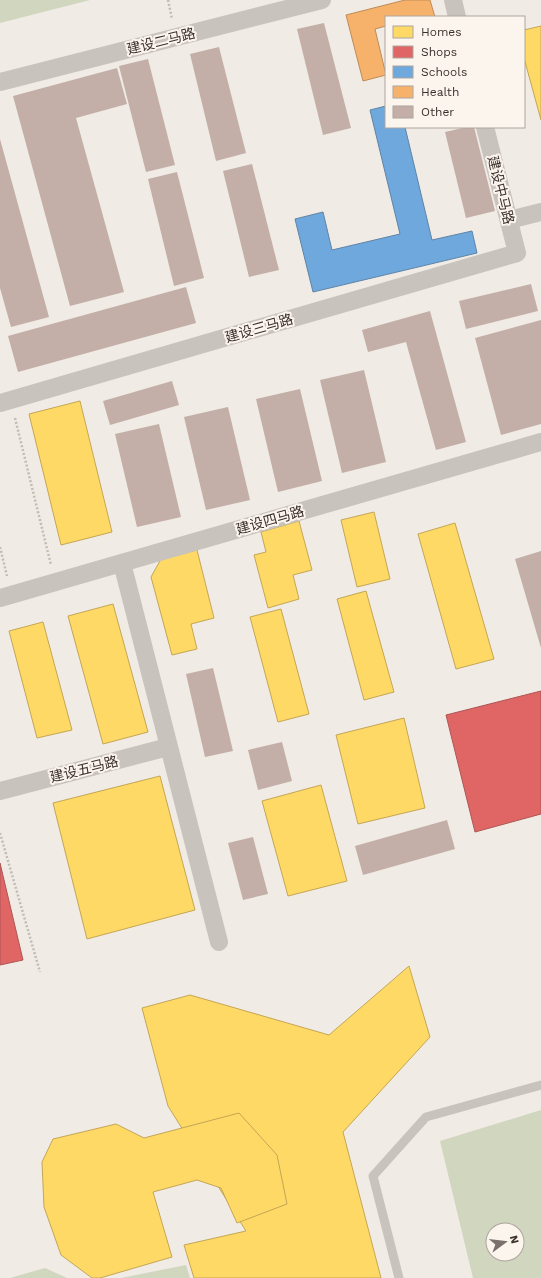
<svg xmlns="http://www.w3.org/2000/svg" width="541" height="1278" viewBox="0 0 541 1278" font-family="'Work Sans','Noto Sans SC',sans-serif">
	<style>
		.green { fill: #d1d6bf; fill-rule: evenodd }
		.homes { fill: #ffd966; stroke: #c4a654 }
		.shops { fill: #e06666; stroke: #ae5654 }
		.schools { fill: #6fa8dc; stroke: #5f84a7 }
		.health { fill: #f6b26b; stroke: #be8b58 }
		.building { fill: #c3afa7 }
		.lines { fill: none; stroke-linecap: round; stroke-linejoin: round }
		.path { stroke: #c2bbb6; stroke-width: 2.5; stroke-dasharray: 2 2; stroke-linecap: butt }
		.service { stroke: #c9c3be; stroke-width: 9 }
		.minor { stroke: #c9c3be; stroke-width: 18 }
		.labels { text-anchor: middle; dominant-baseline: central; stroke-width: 4; stroke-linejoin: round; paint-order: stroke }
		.street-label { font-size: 14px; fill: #3b302b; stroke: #fbf5ee }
	</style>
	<rect width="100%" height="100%" fill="#f0ebe5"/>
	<!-- green -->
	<g class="green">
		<polygon points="0,0 90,0 0,23"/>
		<path d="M541 1110V1278H473L440 1141ZM493 1230H517V1254H493Z"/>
		<polygon points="186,1265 190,1278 121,1278"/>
		<polygon points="45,1268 67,1278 10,1278"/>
	</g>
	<!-- homes -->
	<g class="homes">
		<polygon points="541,26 541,120 524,58 524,30"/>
		<polygon points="80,401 112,532 61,545 29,414"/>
		<polygon points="374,512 390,579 357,587 341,520"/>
		<polygon points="299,521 312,570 293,575 299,599 268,608 254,555 266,552 261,532"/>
		<polygon points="455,523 494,659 456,669 418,534"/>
		<polygon points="197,550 214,618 191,624 197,649 172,655 151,577 161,559"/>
		<polygon points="366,591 394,692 364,700 337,599"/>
		<polygon points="113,604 148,732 103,744 68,616"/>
		<polygon points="281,609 309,714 278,722 250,617"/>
		<polygon points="43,622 72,730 37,738 9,631"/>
		<polygon points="404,718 425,808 358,824 336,735"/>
		<polygon points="160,776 195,910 87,939 53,803"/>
		<polygon points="321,785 347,881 288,896 262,801"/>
		<polygon points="409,966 430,1037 343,1132 381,1278 194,1278 184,1245 246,1231 168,1106 142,1008 190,995 329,1035"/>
		<polygon points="239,1113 277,1155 287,1204 237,1223 221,1188 197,1180 153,1192 172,1257 100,1278 92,1278 61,1255 44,1207 42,1162 53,1139 116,1124 144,1138"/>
	</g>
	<!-- shops -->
	<g class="shops">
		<polygon points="541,691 541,814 475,832 446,715"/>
		<polygon points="0,863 23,960 0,965"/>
	</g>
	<!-- schools -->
	<polygon class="schools" points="386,106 386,127 405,127 432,240 472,231 477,253 313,292 295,219 323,212 332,250 400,234 370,110"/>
	<!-- health -->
	<polygon class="health" points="405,0 430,0 435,17 386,17 386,26 375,29 386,75 363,81 346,15"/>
	<!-- building -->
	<g class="building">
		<polygon points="324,23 351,128 323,135 297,29"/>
		<polygon points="219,47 246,153 216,161 190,54"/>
		<polygon points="148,59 175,165 146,172 119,66"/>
		<polygon points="117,68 127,104 76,118 124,292 70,306 13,96"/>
		<polygon points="467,127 474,127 495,211 466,218 445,132"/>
		<polygon points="0,139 49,317 11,327 0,288"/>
		<polygon points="252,164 279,270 249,277 223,171"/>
		<polygon points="177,172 204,278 174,286 148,179"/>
		<polygon points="531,284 538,311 466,329 459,301"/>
		<polygon points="186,287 196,323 18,372 8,336"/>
		<polygon points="430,311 466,442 436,450 406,342 368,352 362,330"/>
		<polygon points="541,320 541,424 501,435 475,338"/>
		<polygon points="364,370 386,462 342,473 320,380"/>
		<polygon points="172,381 179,405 110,425 103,401"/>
		<polygon points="300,389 322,481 278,492 256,399"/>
		<polygon points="228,407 250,500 206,510 184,417"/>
		<polygon points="159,424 181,517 137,527 115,434"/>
		<polygon points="541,551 541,648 515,559"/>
		<polygon points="213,668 233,751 205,757 186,674"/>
		<polygon points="282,742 292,781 258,790 248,750"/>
		<polygon points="447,820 455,849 363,875 355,846"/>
		<polygon points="253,837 268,894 243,900 228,843"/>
	</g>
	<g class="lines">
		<!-- path -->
		<g class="path">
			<polyline points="168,0 172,19"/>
			<polyline points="15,418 51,565"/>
			<polyline points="0,547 7,576"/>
			<polyline points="0,833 40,972"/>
		</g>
		<!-- service -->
		<polyline class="service" points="399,1278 373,1176 426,1117 541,1085"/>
		<!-- minor -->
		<g class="minor">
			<polyline points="453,0 457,17"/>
			<polyline points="0,82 322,0"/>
			<polyline points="509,220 541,212"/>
			<polyline points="0,403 517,253 485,127"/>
			<polyline points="122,563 219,942"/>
			<polyline points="0,598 541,442"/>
			<polyline points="0,791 168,747"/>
		</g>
	</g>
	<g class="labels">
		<!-- street labels -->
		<g class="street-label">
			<text transform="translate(161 41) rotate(-14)">建设二马路</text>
			<text transform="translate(501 190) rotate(76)">建设中马路</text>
			<text transform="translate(259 328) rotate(-16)">建设三马路</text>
			<text transform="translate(270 520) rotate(-16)">建设四马路</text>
			<text transform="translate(84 769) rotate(-14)">建设五马路</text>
		</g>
	</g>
	<!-- legend -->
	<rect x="385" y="16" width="140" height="112" fill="#fbf5ee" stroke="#aea6a0"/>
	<rect x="393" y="26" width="20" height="12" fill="#ffd966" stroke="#aea6a0"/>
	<text x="421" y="36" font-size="12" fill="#3b302b">Homes</text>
	<rect x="393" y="46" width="20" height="12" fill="#e06666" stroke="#aea6a0"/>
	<text x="421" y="56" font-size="12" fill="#3b302b">Shops</text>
	<rect x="393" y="66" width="20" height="12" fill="#6fa8dc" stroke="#aea6a0"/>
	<text x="421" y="76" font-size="12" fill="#3b302b">Schools</text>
	<rect x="393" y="86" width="20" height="12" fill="#f6b26b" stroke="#aea6a0"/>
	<text x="421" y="96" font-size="12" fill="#3b302b">Health</text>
	<rect x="393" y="106" width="20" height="12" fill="#c3afa7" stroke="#aea6a0"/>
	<text x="421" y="116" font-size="12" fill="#3b302b">Other</text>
	<!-- north arrow -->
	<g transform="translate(505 1242) rotate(75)"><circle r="19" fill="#fbf5ee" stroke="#aea6a0"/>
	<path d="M0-3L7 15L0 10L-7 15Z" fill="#7a716c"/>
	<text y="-6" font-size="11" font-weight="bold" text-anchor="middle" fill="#3b302b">N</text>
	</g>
</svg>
